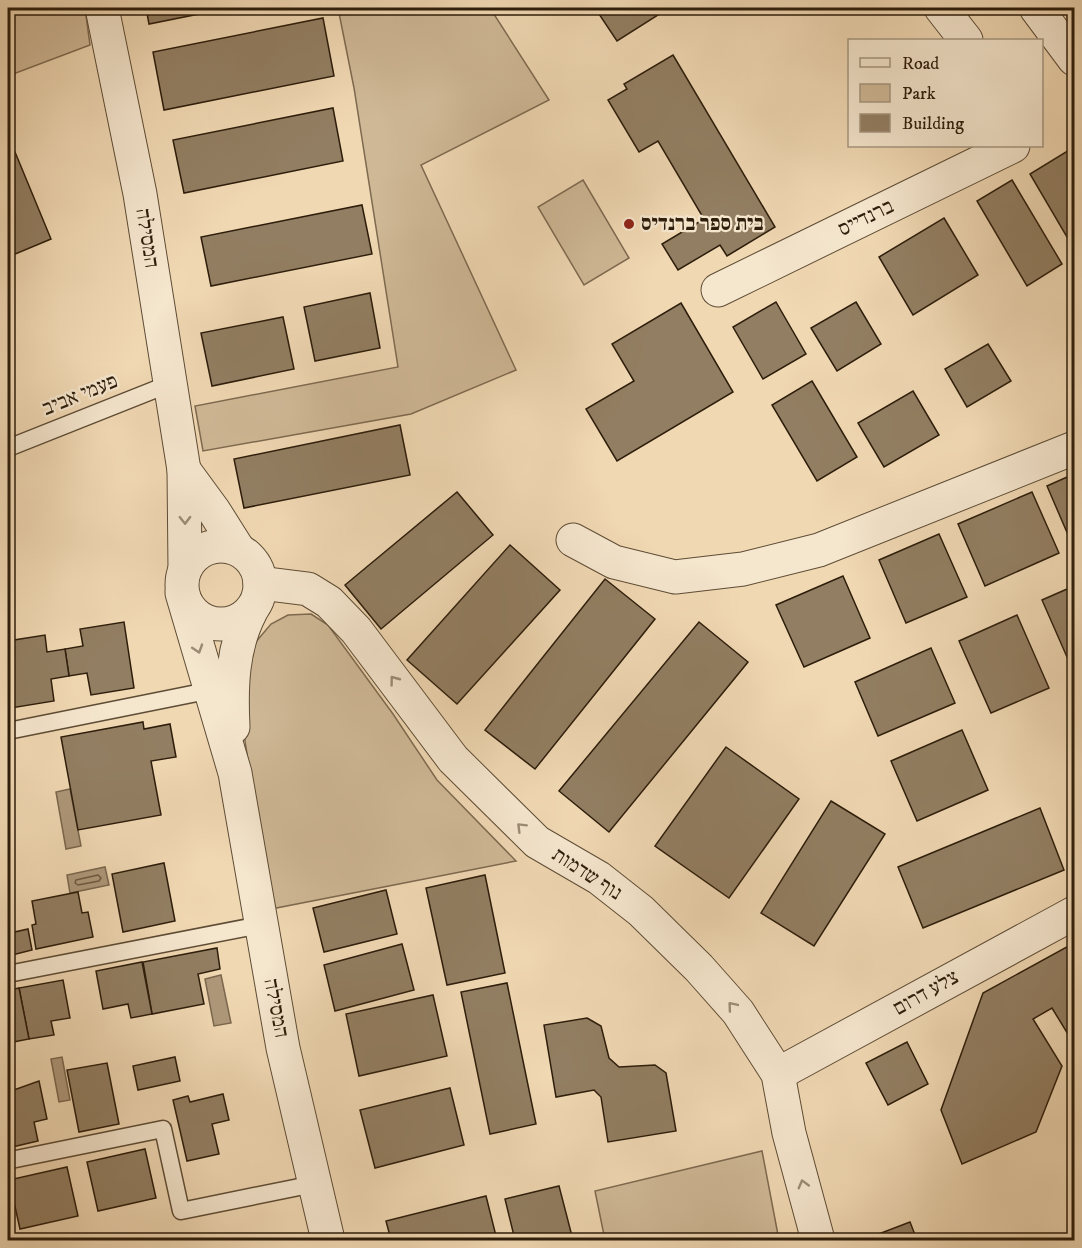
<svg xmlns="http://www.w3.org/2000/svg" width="1082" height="1248" viewBox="0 0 1082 1248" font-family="'IM FELL DW Pica','Frank Ruhl Libre',serif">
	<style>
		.green { fill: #cfb896; stroke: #7e6a50; stroke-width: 1.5 }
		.water { fill: #ae987a; stroke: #7a674e; stroke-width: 1.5 }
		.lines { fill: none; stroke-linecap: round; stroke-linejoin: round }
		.shore { stroke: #6e5a42; stroke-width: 1.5 }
		.building { fill: #927e62; stroke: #2d1d0b; stroke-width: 1.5 }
		.service-casing { stroke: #5e4c35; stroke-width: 19 }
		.minor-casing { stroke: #5e4c35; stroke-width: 35 }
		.tertiary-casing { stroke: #5e4c35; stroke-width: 35 }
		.service { stroke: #f5e6ce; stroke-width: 16 }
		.minor { stroke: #f5e6ce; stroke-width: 33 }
		.tertiary { stroke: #f5e6ce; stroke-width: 33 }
		.oneway { stroke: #9b8c76 }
		.poi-dot { fill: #8f2418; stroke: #f5e6ce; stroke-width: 2 }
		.labels { text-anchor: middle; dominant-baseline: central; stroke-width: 4.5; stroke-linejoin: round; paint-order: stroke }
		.street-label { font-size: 21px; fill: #2d1d0b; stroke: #f5e6ce }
		.poi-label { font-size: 21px; font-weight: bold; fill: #2d1d0b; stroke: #f5e6ce; text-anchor: start }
	</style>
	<rect width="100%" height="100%" fill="#f0d8b3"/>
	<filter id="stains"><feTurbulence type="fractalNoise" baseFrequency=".00333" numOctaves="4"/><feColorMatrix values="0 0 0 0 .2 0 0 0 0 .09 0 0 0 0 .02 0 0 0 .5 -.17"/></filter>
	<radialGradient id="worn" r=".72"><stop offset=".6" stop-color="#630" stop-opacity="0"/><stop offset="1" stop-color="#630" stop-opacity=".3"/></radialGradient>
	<!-- green -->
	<g class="green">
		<polygon points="8,8 85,8 90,45 8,76"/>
		<polygon points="338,8 490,8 549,100 421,165 516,370 411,414 203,451 195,406 398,367 354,88"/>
		<polygon points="583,180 629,258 584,285 538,207"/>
		<polygon points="311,614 328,625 393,714 437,780 516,861 271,909 245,741 242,676 255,643 271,624 288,615"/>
		<polygon points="762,1151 779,1240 605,1240 595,1191"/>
	</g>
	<!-- water -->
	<g class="water">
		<polygon points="70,789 81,846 66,849 56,792"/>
		<polygon points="105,867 109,885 70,893 67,875"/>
		<polygon points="221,975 231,1023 214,1026 205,979"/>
		<polygon points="62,1057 70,1100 59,1102 51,1059"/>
	</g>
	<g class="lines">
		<!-- shore -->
		<polygon class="shore" points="98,875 101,878 99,881 78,885 75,883 76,880"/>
	</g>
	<!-- building -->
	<g class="building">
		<polygon points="146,8 229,8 149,24"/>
		<polygon points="595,8 669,8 617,41"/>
		<polygon points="323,18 334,76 164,110 153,52"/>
		<polygon points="673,55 775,227 727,256 720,245 678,270 662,244 704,219 658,141 639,152 608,100 627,89 624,84"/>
		<polygon points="333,108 343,161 184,193 173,140"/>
		<polygon points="1074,147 1074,249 1030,174"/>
		<polygon points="15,152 51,239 8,257 8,155"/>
		<polygon points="1012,180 1062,264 1027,286 977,201"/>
		<polygon points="362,205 372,254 211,286 201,237"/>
		<polygon points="944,218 978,275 913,315 879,257"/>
		<polygon points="370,293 380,348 315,361 304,307"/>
		<polygon points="776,302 806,354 763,379 733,327"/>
		<polygon points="856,302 881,344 837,371 811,328"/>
		<polygon points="681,303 733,392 617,461 586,409 634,381 612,344"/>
		<polygon points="283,317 294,369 212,386 201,333"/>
		<polygon points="988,344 1011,381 967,407 945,369"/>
		<polygon points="812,381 857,457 817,481 772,405"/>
		<polygon points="913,391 939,435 884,467 858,423"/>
		<polygon points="400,425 410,475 244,508 234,459"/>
		<polygon points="1074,474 1074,543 1072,544 1047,486"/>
		<polygon points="457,492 493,535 381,629 345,585"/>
		<polygon points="1032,492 1059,553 985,586 958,524"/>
		<polygon points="939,534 967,597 906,623 879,560"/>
		<polygon points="510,545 560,590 457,704 407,660"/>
		<polygon points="843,576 870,638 804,667 776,605"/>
		<polygon points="605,579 655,619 535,769 485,730"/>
		<polygon points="1074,586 1074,673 1042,600"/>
		<polygon points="1017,615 1049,688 991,713 959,641"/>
		<polygon points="124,622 134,688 91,695 87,673 69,676 65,649 83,646 80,629"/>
		<polygon points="699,622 748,662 609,832 559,791"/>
		<polygon points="45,635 47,652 65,649 69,676 51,679 54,701 11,708 8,685 8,641"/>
		<polygon points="931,648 955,703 878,736 855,682"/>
		<polygon points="143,722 144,729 170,724 176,757 151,761 161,815 78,830 61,737"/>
		<polygon points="962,730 988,790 917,821 891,761"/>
		<polygon points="726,747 799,799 729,898 655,846"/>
		<polygon points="831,801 885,834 814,946 761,913"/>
		<polygon points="1040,808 1064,870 923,928 898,867"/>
		<polygon points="164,863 175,921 123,932 112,874"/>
		<polygon points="485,875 505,973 447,985 426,888"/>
		<polygon points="386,890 397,934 324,952 313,908"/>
		<polygon points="78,892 82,913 88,912 93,937 36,949 32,925 36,924 32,901"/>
		<polygon points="8,919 10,933 28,929 32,950 8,956"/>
		<polygon points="1074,943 1074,1044 1052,1008 1033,1019 1062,1066 1036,1132 962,1164 941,1110 983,993"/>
		<polygon points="402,944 414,990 335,1011 324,965"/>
		<polygon points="217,948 220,969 198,974 204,1004 152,1014 143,962"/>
		<polygon points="142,962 152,1014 131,1018 128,1004 103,1009 96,971"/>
		<polygon points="63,980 70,1018 51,1021 54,1035 29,1039 19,988"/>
		<polygon points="507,983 536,1124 490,1134 461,992"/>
		<polygon points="19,988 29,1039 8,1043 8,990"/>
		<polygon points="433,995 447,1056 359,1076 346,1014"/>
		<polygon points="587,1018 601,1026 609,1058 619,1067 655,1065 666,1073 676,1131 608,1142 601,1097 594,1090 556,1097 544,1025"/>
		<polygon points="907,1042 928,1084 888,1105 866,1063"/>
		<polygon points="175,1057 180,1081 138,1090 133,1066"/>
		<polygon points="107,1063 119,1124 79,1132 67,1070"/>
		<polygon points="39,1081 47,1119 34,1122 38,1141 8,1148 8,1092"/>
		<polygon points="450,1088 464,1145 375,1168 360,1110"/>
		<polygon points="223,1094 229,1120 212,1124 219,1154 187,1161 173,1100 188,1096 190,1102"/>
		<polygon points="145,1149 156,1198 98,1211 87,1162"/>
		<polygon points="67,1167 78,1216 20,1229 9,1180"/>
		<polygon points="559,1186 573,1240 515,1240 505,1199"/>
		<polygon points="486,1196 497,1240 391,1240 386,1221"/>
		<polygon points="910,1222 917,1240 863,1240"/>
	</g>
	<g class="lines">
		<defs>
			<g id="service">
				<polyline points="8,448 169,384"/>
				<polyline points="8,731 212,690"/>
				<polyline points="8,974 260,925"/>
				<polyline points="11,1160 163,1129 181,1211 314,1184"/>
			</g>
			<g id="minor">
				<polyline points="102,8 140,194 184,470 185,569"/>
				<polyline points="941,8 966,40"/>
				<polyline points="718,290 1013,146"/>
				<polyline points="184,470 214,511 238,549"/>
				<polyline points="573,540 614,562 675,577 743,569 819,550 1074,448"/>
				<circle cx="221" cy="585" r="39"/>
				<polyline points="260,583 308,589 329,602 356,630 453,759 537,842 599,878 641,911 699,968 738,1012 778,1074 789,1133 818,1240"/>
				<polyline points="182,593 235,773 283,1048 328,1240"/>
				<path d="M233 727C231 687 232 647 251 611"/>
				<polyline points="778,1074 1074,913"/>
			</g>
			<polyline id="tertiary" points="1036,8 1074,59"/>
		</defs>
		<!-- service casing -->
		<use href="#service" class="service-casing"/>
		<!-- minor casing -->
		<use href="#minor" class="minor-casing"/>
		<!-- tertiary casing -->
		<use href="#tertiary" class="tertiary-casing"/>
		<!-- service -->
		<use href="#service" class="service"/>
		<!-- minor -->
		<use href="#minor" class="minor"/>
		<!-- tertiary -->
		<use href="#tertiary" class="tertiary"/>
	</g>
	<!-- one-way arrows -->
	<defs><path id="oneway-chevron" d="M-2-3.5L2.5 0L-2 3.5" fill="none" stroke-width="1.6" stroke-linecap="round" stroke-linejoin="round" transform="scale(1.5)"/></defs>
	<g class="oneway">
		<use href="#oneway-chevron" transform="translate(185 520) rotate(89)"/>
		<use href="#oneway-chevron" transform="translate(198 649) rotate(72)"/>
		<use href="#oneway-chevron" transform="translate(394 680) rotate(-127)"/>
		<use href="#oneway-chevron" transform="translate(521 827) rotate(-135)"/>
		<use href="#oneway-chevron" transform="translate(732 1006) rotate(-130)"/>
		<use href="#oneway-chevron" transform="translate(803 1184) rotate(-105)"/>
	</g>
	<!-- markers -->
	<circle class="poi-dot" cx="629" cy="224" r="6"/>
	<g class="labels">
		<!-- street labels -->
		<g class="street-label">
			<text transform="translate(866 218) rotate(-26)">ברנדייס</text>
			<text transform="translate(147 238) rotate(81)">המסילה</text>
			<text transform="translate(80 395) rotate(-22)">פעמי אביב</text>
			<text transform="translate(587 874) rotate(33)">נוף שדמות</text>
			<text transform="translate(926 993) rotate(-29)">צלע דרום</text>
			<text transform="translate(276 1008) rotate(79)">המסילה</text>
		</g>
		<!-- poi labels -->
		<g class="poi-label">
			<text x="641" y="224">בית ספר ברנדיס</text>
		</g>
	</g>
	<!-- margin -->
	<rect width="1082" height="1248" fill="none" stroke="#f0d8b3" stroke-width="30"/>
	<rect x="9" y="9" width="1064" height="1230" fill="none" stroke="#2d1d0b" stroke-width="3"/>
	<rect x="15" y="15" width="1052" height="1218" fill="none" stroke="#2d1d0b" stroke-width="1.5"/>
	<!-- legend -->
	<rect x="848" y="39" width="195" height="108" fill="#f5e6ce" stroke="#a59680" stroke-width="1.5"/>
	<rect x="860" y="58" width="30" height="9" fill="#f5e6ce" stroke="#a59680" stroke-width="1.5"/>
	<text x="902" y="69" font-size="18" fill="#2d1d0b">Road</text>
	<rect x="860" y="84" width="30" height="18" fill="#cfb896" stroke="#a59680" stroke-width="1.5"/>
	<text x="902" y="99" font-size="18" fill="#2d1d0b">Park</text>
	<rect x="860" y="114" width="30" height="18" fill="#927e62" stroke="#a59680" stroke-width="1.5"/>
	<text x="902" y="129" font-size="18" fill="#2d1d0b">Building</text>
	<rect width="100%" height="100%" filter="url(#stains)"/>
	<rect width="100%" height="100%" fill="url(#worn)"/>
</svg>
